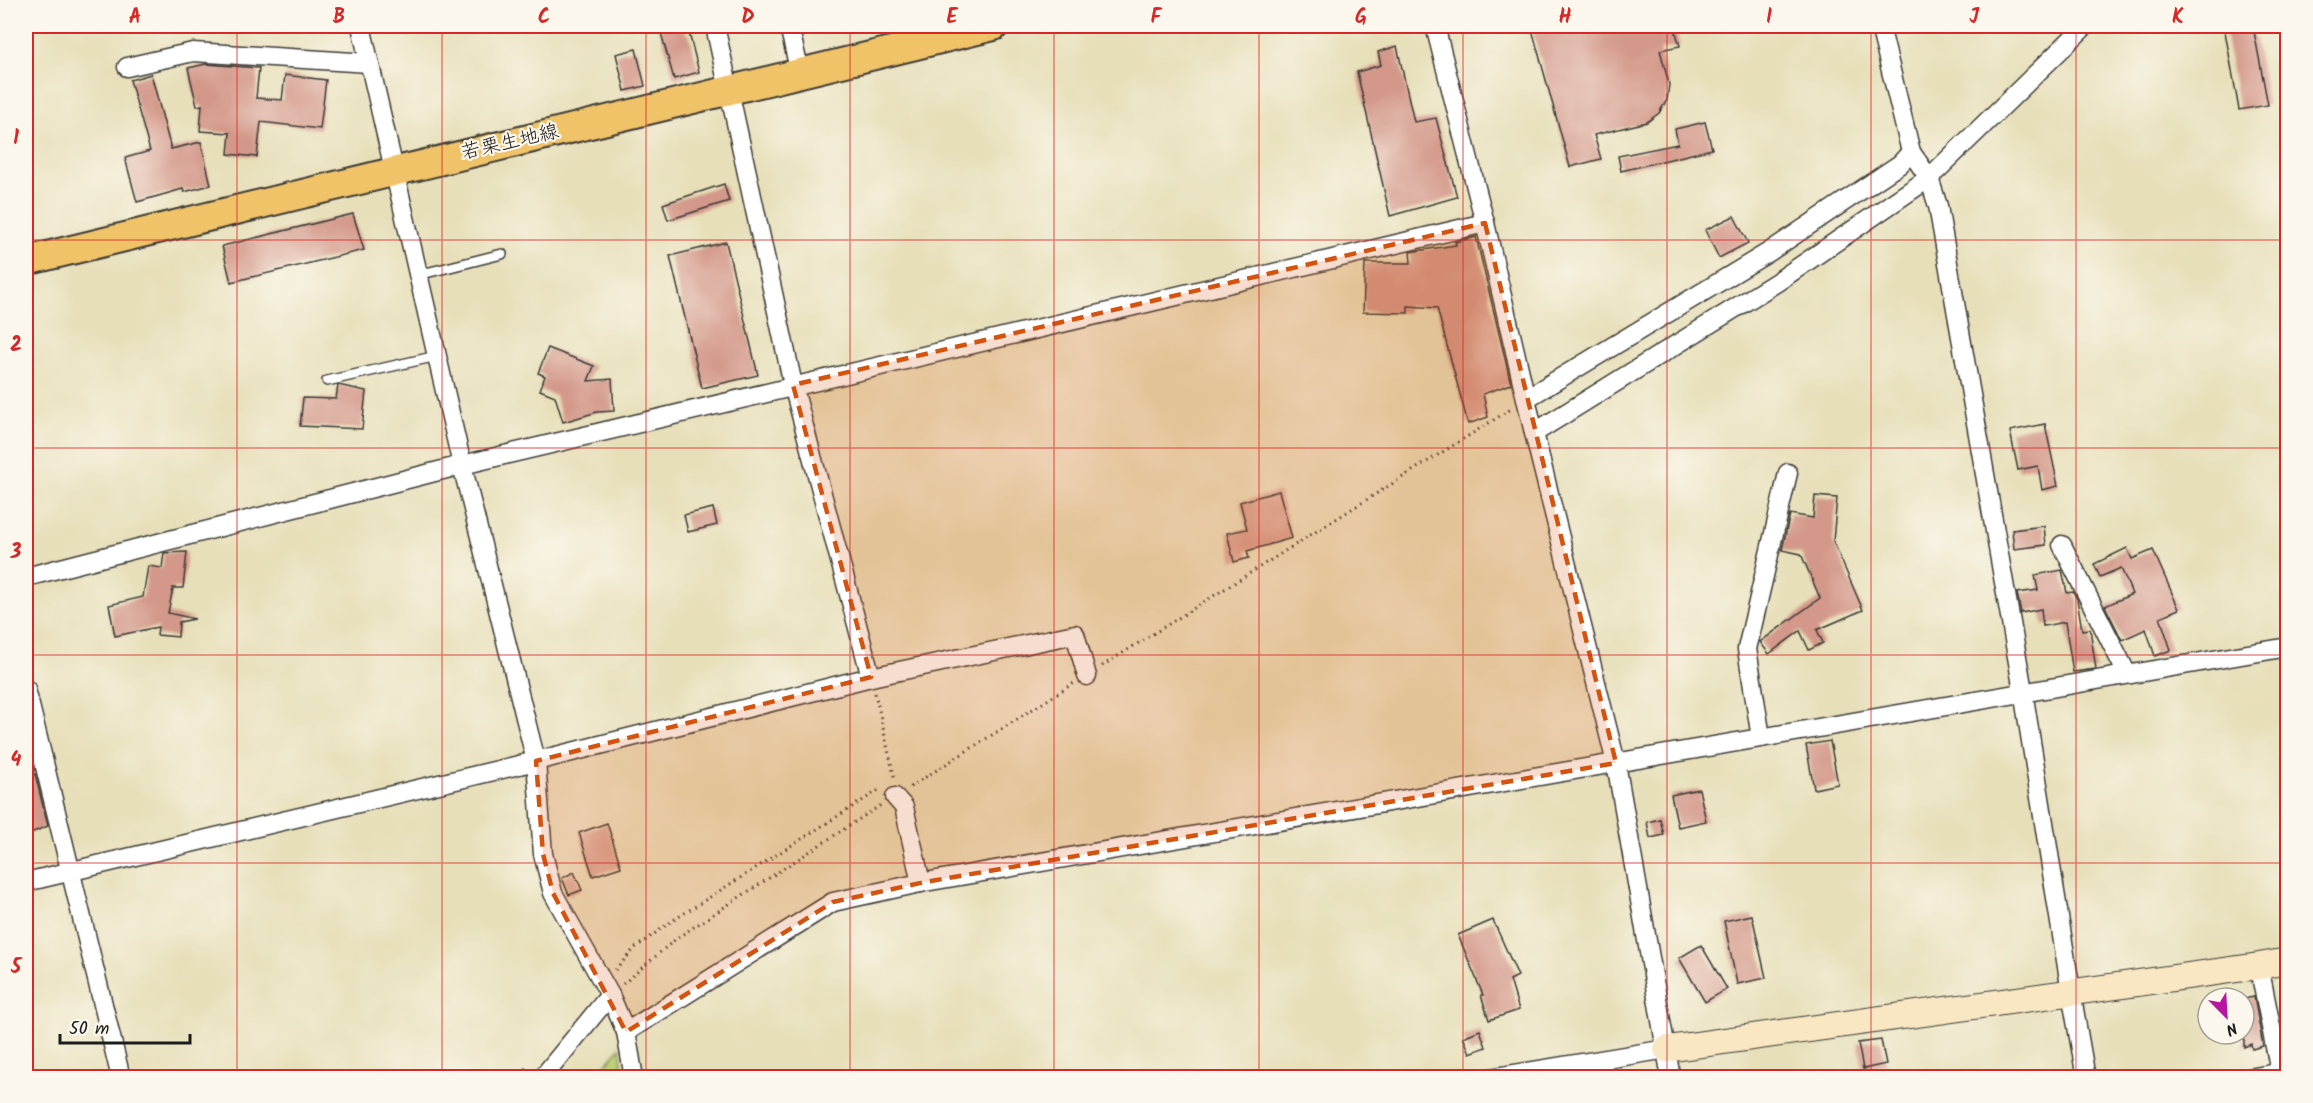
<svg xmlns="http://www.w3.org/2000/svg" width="2313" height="1103" viewBox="0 0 2313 1103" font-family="Kalam,'Klee One',sans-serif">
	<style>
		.green { fill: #bdd074; stroke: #6c7648; stroke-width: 1.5 }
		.building { fill: #d39889 }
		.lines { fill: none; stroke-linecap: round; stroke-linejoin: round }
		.lane-casing { stroke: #3a3934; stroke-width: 12 }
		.street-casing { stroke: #3a3934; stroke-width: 21 }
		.secondary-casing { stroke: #3a3934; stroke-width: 28 }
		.primary-casing { stroke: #3a3934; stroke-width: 32 }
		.path { stroke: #3a3934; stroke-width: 3; stroke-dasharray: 1.5 4.5; stroke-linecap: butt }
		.lane { stroke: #fff; stroke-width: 9 }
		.street { stroke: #fff; stroke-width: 18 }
		.secondary { stroke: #f9e7c3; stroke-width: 26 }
		.primary { stroke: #f1c369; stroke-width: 28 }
		.marked { fill: #d4530e; fill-opacity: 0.2; stroke: #d4530e; stroke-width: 4.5; stroke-dasharray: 12 8; stroke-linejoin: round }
		.grid { fill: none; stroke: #d62828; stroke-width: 1.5; stroke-opacity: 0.55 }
		.labels { text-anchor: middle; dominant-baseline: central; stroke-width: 4.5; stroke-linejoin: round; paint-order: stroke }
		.street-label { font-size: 20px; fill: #1c1c1c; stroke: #fbf7ec }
		.neatline { fill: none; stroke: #d62828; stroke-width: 2 }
		.grid-label { font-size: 20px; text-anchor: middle; font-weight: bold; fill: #d62828 }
	</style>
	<rect width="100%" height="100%" fill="#fbf7ec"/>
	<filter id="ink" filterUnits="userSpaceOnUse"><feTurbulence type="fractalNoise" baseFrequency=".0167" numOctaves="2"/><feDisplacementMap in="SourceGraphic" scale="12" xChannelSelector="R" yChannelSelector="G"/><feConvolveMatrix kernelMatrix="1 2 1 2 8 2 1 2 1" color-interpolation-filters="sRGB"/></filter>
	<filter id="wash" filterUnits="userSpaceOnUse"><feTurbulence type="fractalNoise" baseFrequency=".008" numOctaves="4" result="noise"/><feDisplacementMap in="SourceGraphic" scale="24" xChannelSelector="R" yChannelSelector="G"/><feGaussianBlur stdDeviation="1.35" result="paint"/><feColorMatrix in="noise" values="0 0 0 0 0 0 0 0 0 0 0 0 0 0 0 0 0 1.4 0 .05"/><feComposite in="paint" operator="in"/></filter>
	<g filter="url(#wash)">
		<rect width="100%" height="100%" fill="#e7dfb9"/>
		<!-- green -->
		<polygon class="green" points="620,1048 624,1077 595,1077"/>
		<g id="blocks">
			<!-- building -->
			<g class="building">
				<polygon points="659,26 685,26 686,34 689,33 699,72 674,79"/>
				<polygon points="1531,26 1674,26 1680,46 1660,50 1669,84 1667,100 1659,113 1647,122 1594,135 1601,159 1570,167"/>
				<polygon points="2224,26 2253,26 2268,105 2239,110"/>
				<polygon points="1397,46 1414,122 1436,118 1457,197 1390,216 1357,72 1381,65 1378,52"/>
				<polygon points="636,49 645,86 625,91 616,54"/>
				<polygon points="206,64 259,68 256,98 282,100 285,75 326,80 320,129 261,122 257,157 228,154 230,133 200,131 202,105 197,106 188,68"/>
				<polygon points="151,74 171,149 201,142 211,185 184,192 183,189 137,202 125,158 150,151 130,80"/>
				<polygon points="1705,122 1712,149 1621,171 1618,156 1678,144 1675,129"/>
				<polygon points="724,184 729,201 668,220 663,204"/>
				<polygon points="353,214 364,250 231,282 222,246"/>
				<polygon points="1734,216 1748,243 1719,258 1705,230"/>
				<polygon points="1476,237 1511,384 1483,394 1488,417 1468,424 1437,308 1408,306 1408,313 1363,312 1365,263 1411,263 1410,252 1456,245 1455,242"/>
				<polygon points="726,242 758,375 702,388 670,256"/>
				<polygon points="548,348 594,366 588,381 612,379 614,411 597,412 563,422 555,396 540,390 545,376 538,373"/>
				<polygon points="338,385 366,391 362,429 300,426 303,398 336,399"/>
				<polygon points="2045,424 2058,486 2042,490 2038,466 2018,470 2010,431"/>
				<polygon points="1279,491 1292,538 1247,551 1249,558 1234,562 1227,533 1247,529 1240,502"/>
				<polygon points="1815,496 1837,498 1833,541 1863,610 1817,630 1823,643 1809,650 1800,631 1769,654 1760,642 1820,598 1801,554 1782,550 1790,514 1813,518"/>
				<polygon points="713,508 717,525 688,532 684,515"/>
				<polygon points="2044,526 2046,545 2014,549 2012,530"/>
				<polygon points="2127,548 2132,559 2153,550 2179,609 2160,617 2171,650 2155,656 2146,629 2122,640 2105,606 2132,594 2121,568 2100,577 2094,564"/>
				<polygon points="187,552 183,588 173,588 168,613 195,619 179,622 178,637 157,635 158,627 115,636 109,605 143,597 148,566 162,568 164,553"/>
				<polygon points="2062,570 2067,593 2073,592 2077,599 2082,630 2090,629 2096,669 2073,672 2065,622 2043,626 2041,609 2021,613 2017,593 2038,590 2035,575"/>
				<polygon points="1830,741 1838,784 1814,789 1806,745"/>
				<polygon points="35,774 48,826 26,835 26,777"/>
				<polygon points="1699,789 1706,821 1678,827 1671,795"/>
				<polygon points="1660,819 1664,835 1650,838 1647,822"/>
				<polygon points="607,823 621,867 593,876 579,833"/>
				<polygon points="574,872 582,890 569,895 562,878"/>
				<polygon points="1752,915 1766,978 1737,984 1724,921"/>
				<polygon points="1493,920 1518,976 1510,980 1519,1010 1489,1020 1481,995 1483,995 1458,935"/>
				<polygon points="1701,945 1727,989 1705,1002 1679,958"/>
				<polygon points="2254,997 2263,1046 2252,1049 2251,1044 2244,1047 2244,999"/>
				<polygon points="1480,1030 1486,1047 1470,1053 1463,1037"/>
				<polygon points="1881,1040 1886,1064 1863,1069 1858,1043"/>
			</g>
		</g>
	</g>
	<g filter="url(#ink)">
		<use href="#blocks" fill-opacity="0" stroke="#3a3934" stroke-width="1.5"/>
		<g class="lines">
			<defs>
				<g id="lane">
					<polyline points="418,275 502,254"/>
					<polyline points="327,381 437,356"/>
				</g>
				<g id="street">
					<polyline points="715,26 793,385 871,677"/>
					<polyline points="789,26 800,73"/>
					<polyline points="1435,26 1485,223 1534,433 1616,763 1671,1078"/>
					<polyline points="1880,26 1911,152 1929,178 1938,206 2023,691 2071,992 2086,1078"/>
					<polyline points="127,67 193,52 369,63"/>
					<polyline points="1527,398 1769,252 1900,164 1911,152"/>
					<polyline points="1534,433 1777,282 1929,178 2085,26"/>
					<polyline points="2062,545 2127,674"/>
					<polyline points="26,577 462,465 361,26"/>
					<polyline points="26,689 121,1078"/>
					<polyline points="1761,738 1747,649 1788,473"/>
					<polyline points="895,797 904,807 921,883"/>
					<polyline points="26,882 536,761 871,677 1075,634 1087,676"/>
					<polyline points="2259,966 2280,1072"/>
					<polyline points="626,1032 833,902 925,882 2288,647"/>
					<polyline points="542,1078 610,995"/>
					<polyline points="634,1078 626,1032 610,995 553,893 543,854 536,761 462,465 1485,223"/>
					<polyline points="1490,1078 1667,1049"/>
					<polyline points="2249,1078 2288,1071"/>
				</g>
				<polyline id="secondary" points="1667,1049 2259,966 2288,961"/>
				<polyline id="primary" points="26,261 994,26"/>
			</defs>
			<!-- lane casing -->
			<use href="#lane" class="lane-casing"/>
			<!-- street casing -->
			<use href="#street" class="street-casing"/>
			<!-- secondary casing -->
			<use href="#secondary" class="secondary-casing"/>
			<!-- primary casing -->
			<use href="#primary" class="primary-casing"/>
			<!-- path -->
			<g class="path">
				<polyline points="1102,666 1511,409"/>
				<polyline points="875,693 895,780"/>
				<polyline points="910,787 1074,683"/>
				<polyline points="615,970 635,948 672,921 879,790"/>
				<polyline points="623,984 677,938 881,805"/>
				<polyline points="510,1078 526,1068"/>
			</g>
			<!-- lane -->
			<use href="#lane" class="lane"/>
			<!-- street -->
			<use href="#street" class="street"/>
			<!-- secondary -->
			<use href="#secondary" class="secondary"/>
			<!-- primary -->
			<use href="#primary" class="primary"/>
		</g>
	</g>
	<!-- marked area -->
	<path class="marked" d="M1485 223 1616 763 925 882 833 902 626 1032 553 893 543 854 536 761 871 677 793 385Z"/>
	<!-- grid -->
	<path class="grid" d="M237 26V1078M442 26V1078M646 26V1078M850 26V1078M1054 26V1078M1259 26V1078M1463 26V1078M1667 26V1078M1871 26V1078M2076 26V1078M26 240H2288M26 448H2288M26 655H2288M26 863H2288"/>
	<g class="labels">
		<!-- street labels -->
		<g class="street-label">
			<text transform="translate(510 143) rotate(-13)">若栗生地線</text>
		</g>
	</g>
	<!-- margin -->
	<rect width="2313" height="1103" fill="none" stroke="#fbf7ec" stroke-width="66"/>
	<!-- north arrow -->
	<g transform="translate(2226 1016) rotate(156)"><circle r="28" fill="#fbf7ec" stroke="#a29f99" stroke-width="1.5"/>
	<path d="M0-4.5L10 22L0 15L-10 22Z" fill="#b5179e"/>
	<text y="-9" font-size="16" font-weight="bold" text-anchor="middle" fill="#1c1c1c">N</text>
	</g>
	<!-- scale -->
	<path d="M60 1034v9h130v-9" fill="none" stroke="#1c1c1c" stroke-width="3"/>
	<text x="69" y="1034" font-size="18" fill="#1c1c1c" stroke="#fbf7ec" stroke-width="4.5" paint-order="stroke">50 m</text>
	<rect x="33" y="33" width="2247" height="1037" class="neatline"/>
	<g class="grid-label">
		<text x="135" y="23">A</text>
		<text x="339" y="23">B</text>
		<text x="544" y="23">C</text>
		<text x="748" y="23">D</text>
		<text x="952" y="23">E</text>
		<text x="1156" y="23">F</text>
		<text x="1361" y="23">G</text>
		<text x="1565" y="23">H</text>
		<text x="1769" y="23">I</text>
		<text x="1974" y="23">J</text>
		<text x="2178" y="23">K</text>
		<text x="16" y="144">1</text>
		<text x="16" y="351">2</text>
		<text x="16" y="558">3</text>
		<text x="16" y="766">4</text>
		<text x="16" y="973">5</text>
	</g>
</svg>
